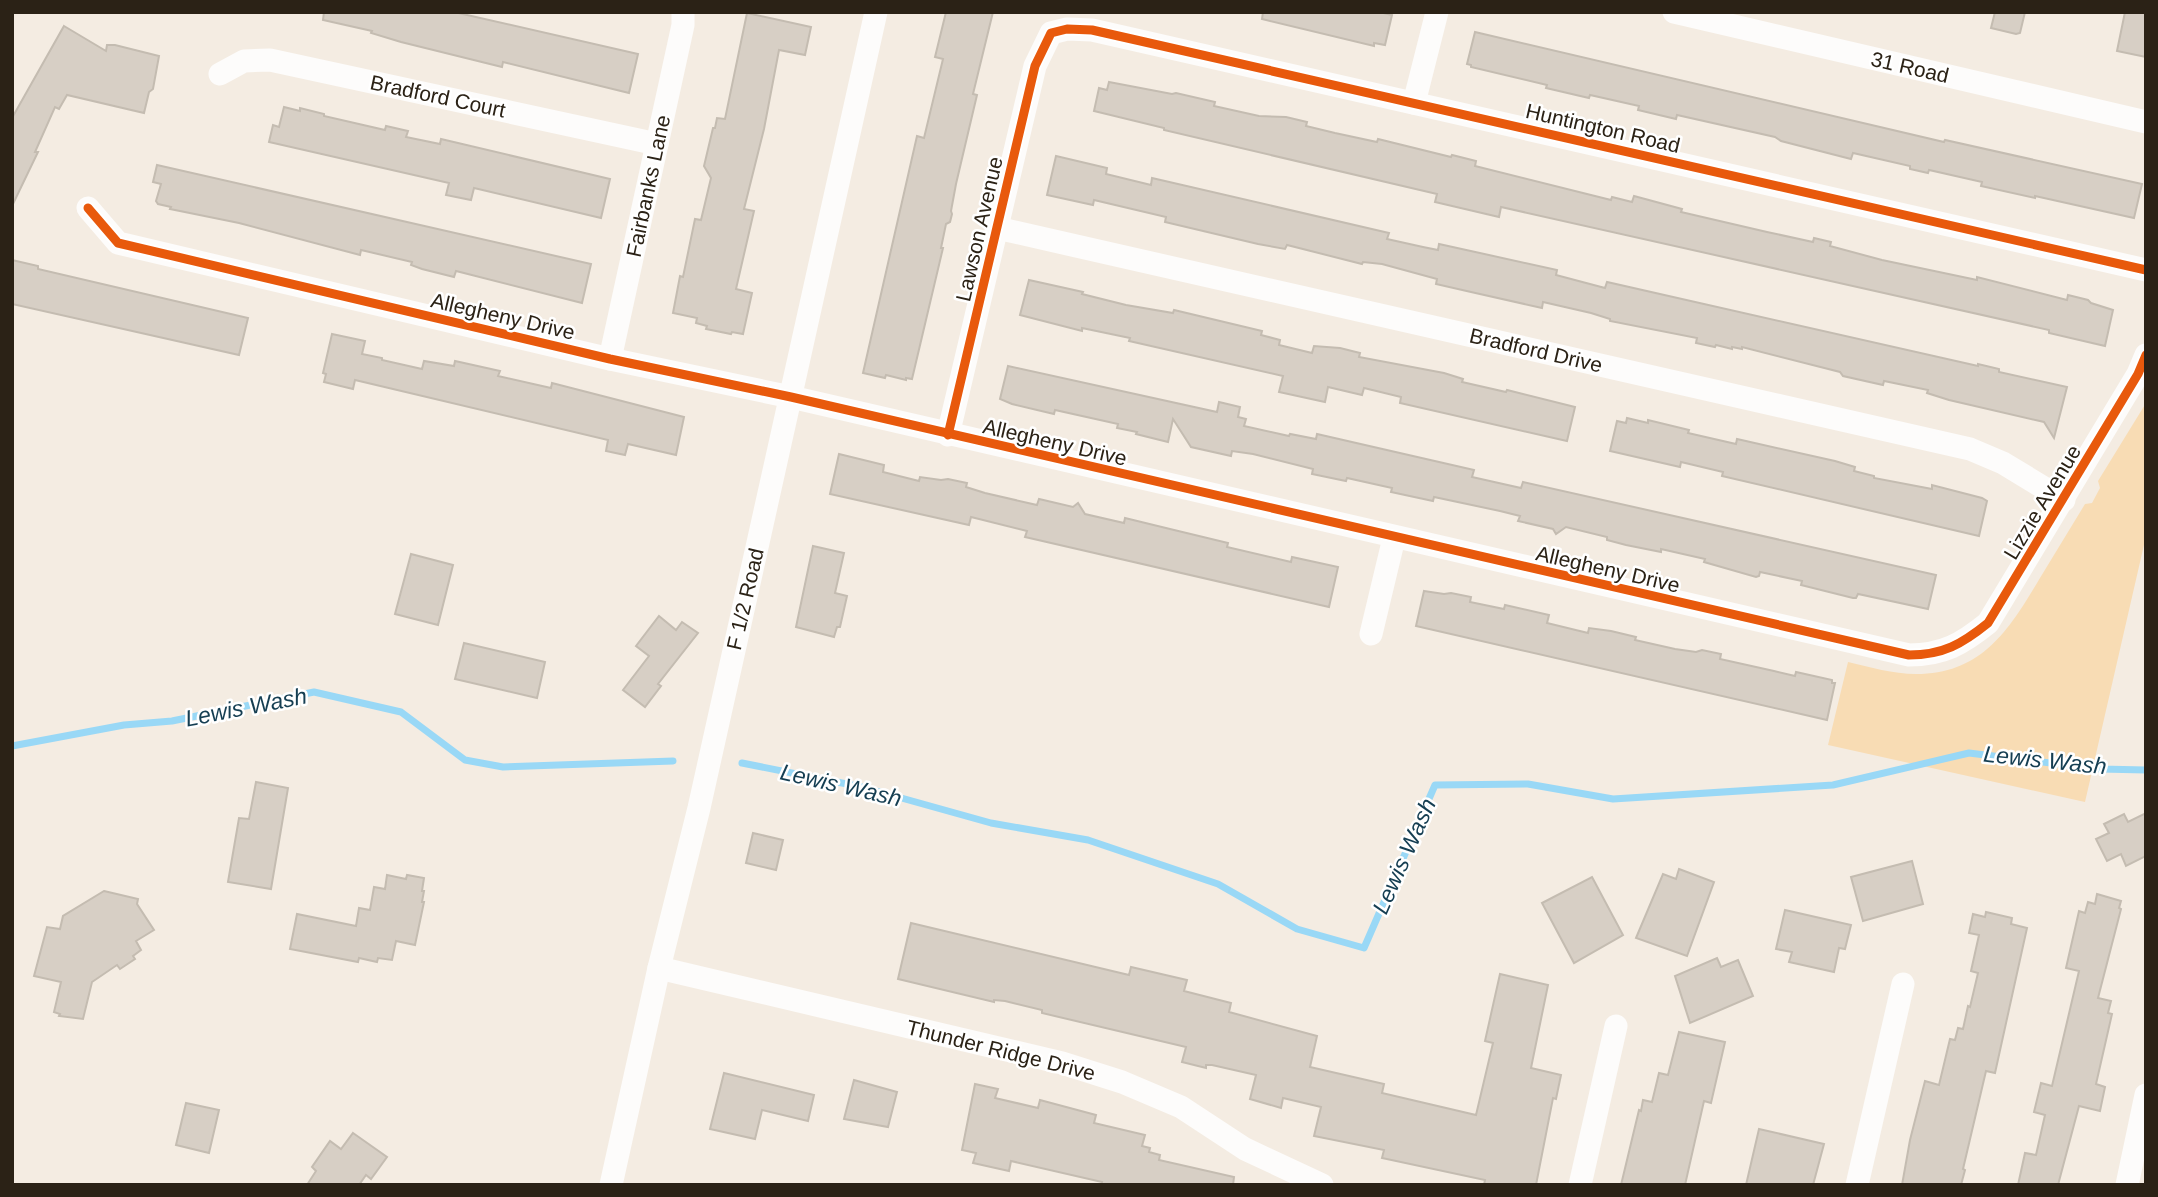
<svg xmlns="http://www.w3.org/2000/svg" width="2158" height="1197" viewBox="0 0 2158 1197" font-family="Arial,sans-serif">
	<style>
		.green { fill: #f8dcb4 }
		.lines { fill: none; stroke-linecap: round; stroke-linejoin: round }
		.stream { stroke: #99d8f6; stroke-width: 7 }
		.building { fill: #d7cfc5; stroke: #c4bcb1; stroke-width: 2 }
		.minor { stroke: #fdfcfb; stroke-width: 23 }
		.cycleway-casing { stroke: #fff; stroke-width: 13 }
		.cycleway { stroke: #e8590c; stroke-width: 9 }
		.labels { text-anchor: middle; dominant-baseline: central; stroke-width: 5; stroke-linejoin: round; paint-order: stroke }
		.street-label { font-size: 21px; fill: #2b2216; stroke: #fff }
		.water-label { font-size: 23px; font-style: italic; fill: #153e52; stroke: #fff }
	</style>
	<rect width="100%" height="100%" fill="#f4ece2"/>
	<!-- green -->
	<path class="green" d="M2146 403V536L2085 802 1828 745 1848 662C1870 667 1893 674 1916 674 1983 674 2010 628 2040 578 2055 553 2070 529 2085 504L2092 503 2100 488 2098 481Z"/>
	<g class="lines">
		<!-- stream -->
		<g class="stream">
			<polyline points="12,746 124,725 172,721 314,692 401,712 465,760 503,767 673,761"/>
			<polyline points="742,763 862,787 991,823 1088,840 1218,884 1297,929 1364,948 1435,785 1528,784 1613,799 1833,785 1969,753 2100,769 2146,770"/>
		</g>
	</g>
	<!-- building -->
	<g class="building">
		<polygon points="324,12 454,12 638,54 629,93 503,62 502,67 401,42 371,33 372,31 323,20"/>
		<polygon points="946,12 993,12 973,94 977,95 956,184 951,211 952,214 950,222 946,224 941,248 943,248 912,379 906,378 906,380 886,375 885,378 863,373 917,136 924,138 943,59 935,57"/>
		<polygon points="1263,12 1379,12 1392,15 1385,45 1374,43 1374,46 1262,19"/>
		<polygon points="1995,12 2025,12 2020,33 2016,34 1991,28"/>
		<polygon points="2125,12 2146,12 2146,57 2117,51"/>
		<polygon points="747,13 811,27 805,55 779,50 764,129 744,209 754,211 736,289 752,293 743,334 732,332 731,334 706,329 707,326 696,323 697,318 673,313 680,276 683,277 695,219 701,220 711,178 704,166 713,128 715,128 717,118 725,119"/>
		<polygon points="64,26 106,51 107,45 115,45 159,56 153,89 149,92 144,113 67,95 59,109 55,107 35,152 38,152 12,206 12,118"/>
		<polygon points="1475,32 1944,142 1945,140 2142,184 2134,218 2035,196 2035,198 1981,186 1982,182 1929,170 1928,173 1910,169 1910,166 1853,153 1851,159 1781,141 1775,137 1677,115 1676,119 1638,110 1639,106 1590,95 1589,98 1546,88 1547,85 1471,67 1471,65 1467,64"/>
		<polygon points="1109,82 1172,94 1176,93 1215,102 1214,106 1259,116 1286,117 1307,122 1306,126 1335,133 1377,142 1378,139 1451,157 1452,155 1476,161 1475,166 1611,200 1612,197 1632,202 1634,196 1682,209 1681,212 1767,232 1813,242 1814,238 1831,242 1830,246 1882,260 1977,280 1977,277 2067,300 2068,295 2088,300 2091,303 2113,310 2105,346 2049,333 2049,330 1501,207 1499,217 1435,202 1437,194 1164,130 1164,128 1094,111 1099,88 1107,90"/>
		<polygon points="284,107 300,111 300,108 324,114 324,116 385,130 386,126 408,131 406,137 440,144 441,139 610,179 601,218 474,188 471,200 446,195 449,183 269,142 273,125 279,127"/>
		<polygon points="1056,156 1107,168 1106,174 1151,185 1152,178 1389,233 1387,239 1423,247 1438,250 1439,244 1557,270 1556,275 1605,288 1607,282 1978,366 1978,364 1999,369 1999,372 2067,387 2054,438 2044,422 1949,400 1927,393 1928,390 1884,381 1883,385 1843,376 1840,372 1742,347 1742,349 1732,347 1732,349 1716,345 1715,347 1696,343 1697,338 1610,321 1610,319 1591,313 1543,302 1542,308 1471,292 1436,284 1437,279 1382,264 1363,262 1362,264 1287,245 1285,249 1258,244 1165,222 1166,217 1094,200 1093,205 1047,195"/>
		<polygon points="157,165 591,264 582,303 456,271 454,277 422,269 411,265 412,262 361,250 360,255 239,223 170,209 171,207 158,204 156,201 161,184 153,182"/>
		<polygon points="12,260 38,266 38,269 248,318 239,355 12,304"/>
		<polygon points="1029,280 1083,292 1082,294 1126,305 1173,313 1174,310 1262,331 1261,335 1280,340 1279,345 1312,353 1314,346 1340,348 1360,353 1359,357 1444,373 1463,379 1462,382 1506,392 1507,390 1575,407 1567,441 1400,403 1401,397 1364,388 1362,395 1328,387 1325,402 1279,392 1283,376 1129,341 1130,338 1082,328 1082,331 1020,315"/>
		<polygon points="332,334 365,341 362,354 382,358 382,360 422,369 424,361 454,366 455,361 500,371 498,376 551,388 552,383 684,417 676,455 628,444 625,455 606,451 608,440 355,380 353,389 324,382 326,374 323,373"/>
		<polygon points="1008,366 1217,412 1219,402 1240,407 1238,417 1246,419 1244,426 1289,436 1290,434 1316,439 1317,434 1474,470 1472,477 1521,488 1523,482 1936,575 1928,609 1858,594 1856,598 1853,598 1801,585 1802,581 1760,572 1759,576 1756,577 1704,562 1705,559 1661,549 1661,552 1626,545 1607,540 1607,537 1566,527 1556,534 1553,529 1518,521 1520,516 1500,511 1434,497 1433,501 1391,492 1392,488 1347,478 1346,481 1312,474 1313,469 1253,454 1232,451 1231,456 1191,447 1173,419 1168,442 1136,434 1137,432 1117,428 1118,424 1055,410 1054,414 1012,404 1000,399"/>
		<polygon points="1627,418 1648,423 1648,420 1689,430 1688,433 1736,444 1737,439 1835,461 1855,467 1854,471 1874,476 1874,478 1932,489 1932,485 1982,498 1987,501 1979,536 1722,476 1723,472 1681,462 1680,467 1610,451 1617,421 1626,423"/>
		<polygon points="839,454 884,465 883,472 919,481 920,477 941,480 948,479 967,483 966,487 985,493 1037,505 1039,499 1073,507 1078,503 1085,514 1124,523 1125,518 1170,529 1228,543 1227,547 1291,562 1292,557 1338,567 1329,607 1025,537 1027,531 971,517 969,525 830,494"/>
		<polygon points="813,546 844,553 835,593 847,596 840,627 837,627 834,637 796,627"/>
		<polygon points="411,554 453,565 438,625 395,614"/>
		<polygon points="1424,591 1444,594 1451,593 1471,597 1470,602 1504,609 1505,605 1549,615 1547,623 1588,633 1589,628 1611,631 1636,637 1635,640 1675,649 1696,652 1702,650 1721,654 1720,659 1774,671 1795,676 1796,672 1832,680 1832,683 1835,683 1827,720 1416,626"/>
		<polygon points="659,616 676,630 682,622 698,633 658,684 661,686 645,707 623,690 649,656 636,646"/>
		<polygon points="464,643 545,662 537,698 455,679"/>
		<polygon points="256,782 288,788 271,889 228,882 239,818 249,819"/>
		<polygon points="2146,813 2146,856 2126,866 2121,854 2107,861 2096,839 2109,833 2104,824 2124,814 2128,822"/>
		<polygon points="753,833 783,840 776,870 746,863"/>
		<polygon points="1912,861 1923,904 1863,921 1851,877"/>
		<polygon points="1679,869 1714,882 1687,956 1636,938 1663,874 1676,879"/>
		<polygon points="387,875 406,879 407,875 424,878 422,891 424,891 422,902 424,902 415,945 396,941 392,960 378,958 377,962 359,958 358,962 290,949 297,914 356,926 359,908 370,910 374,887 385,889"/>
		<polygon points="1592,877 1623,935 1574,963 1542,903"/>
		<polygon points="104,891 138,899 137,904 154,930 136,941 141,950 133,956 135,959 120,969 117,965 92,982 83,1019 59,1016 60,1014 54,1012 61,982 34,976 47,927 60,929 63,916"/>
		<polygon points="2097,894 2121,901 2119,908 2121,909 2098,998 2111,1001 2108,1013 2112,1014 2096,1084 2105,1087 2100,1111 2079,1106 2058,1185 2018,1185 2025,1153 2036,1155 2045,1115 2034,1112 2041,1083 2052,1086 2079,971 2066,968 2079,911 2085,913 2088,902 2095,904"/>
		<polygon points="1785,910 1851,925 1845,949 1839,948 1834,972 1789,962 1792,952 1776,949"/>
		<polygon points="1986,912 2012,918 2011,924 2027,928 1995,1073 1986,1071 1963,1169 1965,1170 1961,1185 1902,1185 1910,1140 1925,1081 1939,1085 1950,1039 1955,1040 1958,1028 1963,1029 1968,1006 1970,1007 1978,973 1971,971 1979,935 1969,933 1973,914 1985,917"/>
		<polygon points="911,923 1129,975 1131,967 1187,980 1184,991 1231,1003 1229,1012 1317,1036 1310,1067 1384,1084 1382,1093 1476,1115 1493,1043 1485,1041 1500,974 1548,985 1531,1068 1561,1075 1556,1099 1553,1098 1536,1185 1484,1185 1485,1180 1382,1158 1384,1150 1314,1136 1321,1107 1283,1098 1281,1108 1250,1099 1256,1075 1212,1065 1206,1065 1206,1068 1182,1062 1186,1047 1042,1013 1042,1010 1005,1001 994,1000 994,1002 898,979"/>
		<polygon points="1717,958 1721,967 1738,960 1753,996 1690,1023 1675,976"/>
		<polygon points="1679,1032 1725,1042 1711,1103 1704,1101 1685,1185 1621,1185 1639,1110 1641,1111 1643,1100 1652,1102 1659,1073 1668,1075"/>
		<polygon points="724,1073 814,1095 808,1121 762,1110 755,1139 710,1129"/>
		<polygon points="854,1080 897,1092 888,1127 844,1119"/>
		<polygon points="975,1084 998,1089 995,1098 1038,1108 1040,1100 1096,1115 1094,1123 1145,1135 1142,1146 1150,1148 1149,1152 1160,1155 1159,1160 1234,1177 1233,1185 1101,1185 1102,1182 1011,1161 1009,1171 973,1163 976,1153 962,1150"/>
		<polygon points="186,1103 219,1110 209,1153 176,1145"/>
		<polygon points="1759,1129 1824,1144 1813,1185 1746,1185"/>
		<polygon points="353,1133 387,1157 371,1179 366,1175 359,1185 307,1185 316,1171 312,1167 330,1141 341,1149"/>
	</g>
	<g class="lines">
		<!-- minor -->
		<g class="minor">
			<polyline points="1674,12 2146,122"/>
			<polyline points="220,74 244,61 270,60 657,144"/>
			<polyline points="1414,103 1437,12"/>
			<path d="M88 208 118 243 610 359 791 397 1909 655C1943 655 1962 644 1988 623L2138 374 2146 355"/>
			<polyline points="997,228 1970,449 2003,463 2064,500"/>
			<polyline points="610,359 683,25 683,12"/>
			<polyline points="948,435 1035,66 1051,33 1067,29 1092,30 2146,270"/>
			<polyline points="1371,634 1394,538"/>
			<polyline points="659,968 1062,1063 1122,1082 1181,1107 1245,1149 1322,1185"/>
			<polyline points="611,1185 659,968 699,808 876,12"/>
			<polyline points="1580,1185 1616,1026"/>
			<polyline points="1857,1185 1903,984"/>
			<polyline points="2127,1185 2146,1095"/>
		</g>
		<defs>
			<g id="cycleway">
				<path d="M88 208 118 243 610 359 791 397 1909 655C1943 655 1962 644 1988 623L2138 374 2146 355"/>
				<polyline points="948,435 1035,66 1051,33 1067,29 1092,30 2146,270"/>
			</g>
		</defs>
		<!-- cycleway casing -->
		<use href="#cycleway" class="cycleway-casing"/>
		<!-- cycleway -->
		<use href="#cycleway" class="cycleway"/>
	</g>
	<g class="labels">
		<!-- street labels -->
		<g class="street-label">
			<text transform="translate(1910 67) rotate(13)">31 Road</text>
			<text transform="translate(438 96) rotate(12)">Bradford Court</text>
			<text transform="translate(1603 128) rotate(13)">Huntington Road</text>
			<text transform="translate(648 186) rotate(-78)">Fairbanks Lane</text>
			<text transform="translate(979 229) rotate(-77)">Lawson Avenue</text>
			<text transform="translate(503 316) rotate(13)">Allegheny Drive</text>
			<text transform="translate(1536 350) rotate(13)">Bradford Drive</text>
			<text transform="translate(1055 442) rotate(13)">Allegheny Drive</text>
			<text transform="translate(2042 502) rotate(-59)">Lizzie Avenue</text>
			<text transform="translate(1608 569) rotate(13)">Allegheny Drive</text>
			<text transform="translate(745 599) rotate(-77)">F 1/2 Road</text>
			<text transform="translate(1001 1050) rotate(14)">Thunder Ridge Drive</text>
		</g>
		<!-- water labels -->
		<g class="water-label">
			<text transform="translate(246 707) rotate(-11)">Lewis Wash</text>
			<text transform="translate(2045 760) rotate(6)">Lewis Wash</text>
			<text transform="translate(841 785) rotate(13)">Lewis Wash</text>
			<text transform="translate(1404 856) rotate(-66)">Lewis Wash</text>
		</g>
	</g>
	<!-- border -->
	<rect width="2158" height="1197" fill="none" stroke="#2b2216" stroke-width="28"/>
</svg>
